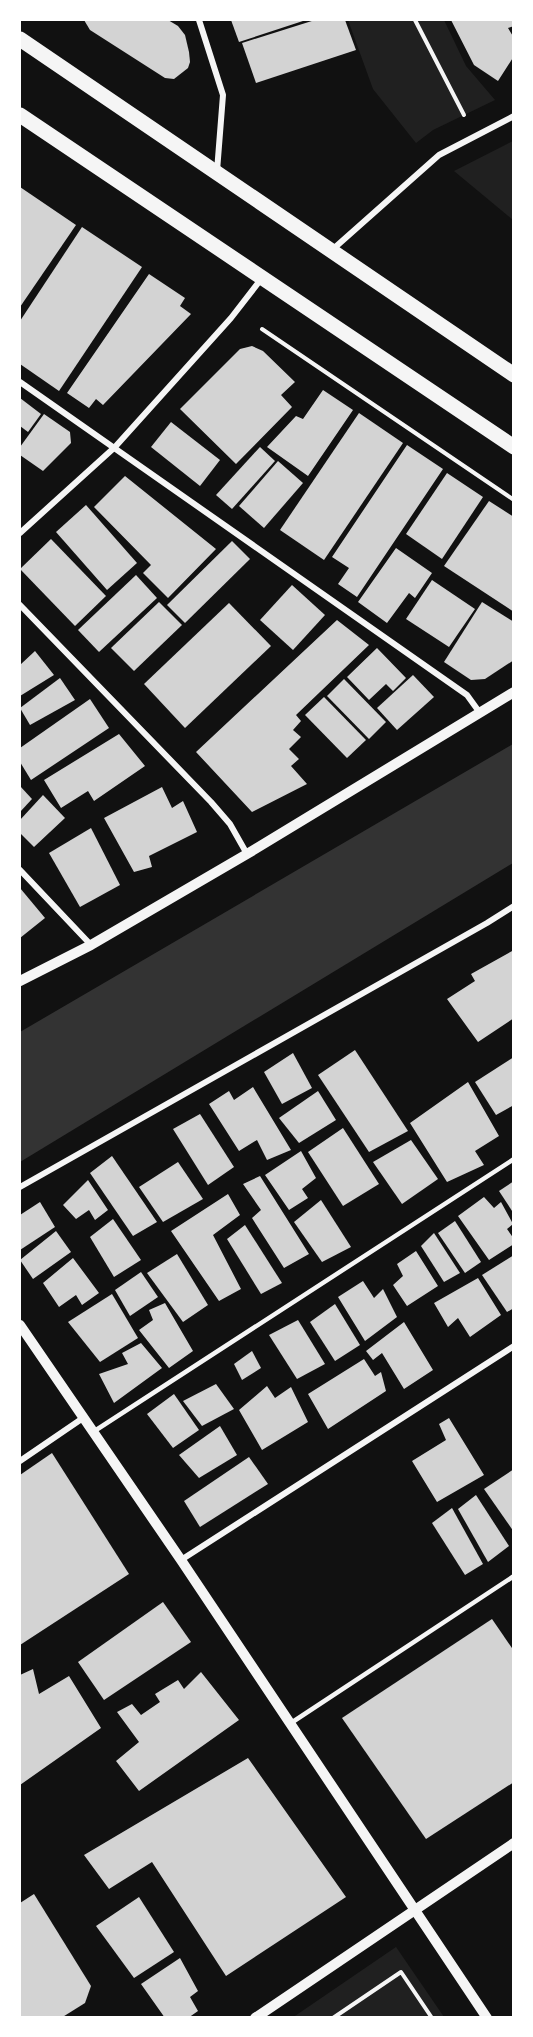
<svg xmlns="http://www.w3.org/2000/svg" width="533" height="2037" viewBox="0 0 533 2037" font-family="Raleway,sans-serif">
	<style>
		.green { fill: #202020 }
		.water { fill: #333 }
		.building { fill: #d3d3d3 }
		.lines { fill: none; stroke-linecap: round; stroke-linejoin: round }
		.path { stroke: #f5f5f5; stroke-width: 4 }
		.service { stroke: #f5f5f5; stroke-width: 4.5 }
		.minor { stroke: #f5f5f5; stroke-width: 6 }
		.tertiary { stroke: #f5f5f5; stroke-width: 10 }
		.primary { stroke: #f5f5f5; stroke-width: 15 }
	</style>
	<rect width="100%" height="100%" fill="#111"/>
	<!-- green -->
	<g class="green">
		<polygon points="348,20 444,20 466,66 495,100 433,130 416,143 373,89"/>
		<polygon points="513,141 513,220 454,171"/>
		<polygon points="396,1947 444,2017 292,2018"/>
	</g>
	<!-- water -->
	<polygon class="water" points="513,744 513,863 20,1162 20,1032"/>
	<!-- building -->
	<g class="building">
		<polygon points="84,20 168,20 178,26 185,35 189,52 190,62 188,68 174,79 165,78 90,30"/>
		<polygon points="231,20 306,20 239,42"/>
		<polygon points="315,20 345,20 356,50 256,83 242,43"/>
		<polygon points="451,20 514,20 514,26 508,28 514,38 514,56 498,81 474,65"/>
		<polygon points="20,187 76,225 20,307"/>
		<polygon points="82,227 142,267 59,391 20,364 20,321"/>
		<polygon points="149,274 185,298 180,306 191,314 103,405 96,399 89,408 67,393"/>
		<polygon points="252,346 263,351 295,382 281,395 292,407 236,464 180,409 240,349"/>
		<polygon points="323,390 353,410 308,476 267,447 296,416 303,419"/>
		<polygon points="20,398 41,414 28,432 20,426"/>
		<polygon points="359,413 403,443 324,560 280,530"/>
		<polygon points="44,414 70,432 71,443 43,471 20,455 20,447"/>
		<polygon points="171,422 220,460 200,486 151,447"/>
		<polygon points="407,445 443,469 357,597 338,584 349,568 332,557"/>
		<polygon points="260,447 275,461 232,509 216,495"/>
		<polygon points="278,461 303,483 264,528 239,506"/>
		<polygon points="447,473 483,497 442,559 406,534"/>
		<polygon points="125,476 216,549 168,598 143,573 151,565 94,507"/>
		<polygon points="489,501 514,517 514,612 444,566"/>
		<polygon points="86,505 137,563 107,590 56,532"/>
		<polygon points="51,539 106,596 75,626 20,569"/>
		<polygon points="232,541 250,559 185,623 167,605"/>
		<polygon points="396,548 432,573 415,598 409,593 387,623 358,602"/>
		<polygon points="136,575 157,598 99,652 78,630"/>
		<polygon points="432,580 475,609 449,647 406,619"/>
		<polygon points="292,585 325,615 293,650 260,620"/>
		<polygon points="159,602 182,625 134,671 111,648"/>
		<polygon points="482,602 514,622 514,660 485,679 471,680 444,662"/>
		<polygon points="229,603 271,646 185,728 144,684"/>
		<polygon points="337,620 369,645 296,715 301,721 293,730 301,737 289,749 299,759 291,766 307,784 252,812 196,752"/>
		<polygon points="377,648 406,678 393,691 386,684 369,700 347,677"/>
		<polygon points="35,651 54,675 20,696 20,665"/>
		<polygon points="413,675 434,697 397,730 377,708"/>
		<polygon points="60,678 75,700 30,725 20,708"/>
		<polygon points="344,679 386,722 369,739 327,696"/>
		<polygon points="324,697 366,740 347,758 305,715"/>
		<polygon points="90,699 109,728 31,780 20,762 20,748"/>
		<polygon points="119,734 145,766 94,801 88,791 61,808 44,780"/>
		<polygon points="20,786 32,799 20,812"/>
		<polygon points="162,787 172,808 183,801 197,832 149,856 152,867 134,872 104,818"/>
		<polygon points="43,795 65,818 34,847 20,833 20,820"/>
		<polygon points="91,828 120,885 80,907 49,853"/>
		<polygon points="20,888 45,918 20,938"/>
		<polygon points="514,950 514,1018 478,1042 447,999 475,981 471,974"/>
		<polygon points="355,1050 408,1131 369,1152 318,1075"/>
		<polygon points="293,1053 312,1088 282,1104 264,1072"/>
		<polygon points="514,1057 514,1105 496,1115 475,1082"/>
		<polygon points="468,1082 499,1136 475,1151 484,1165 447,1182 410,1123"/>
		<polygon points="253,1087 291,1150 267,1160 257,1140 239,1151 209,1104 229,1091 234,1100"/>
		<polygon points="318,1091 336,1120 299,1143 279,1118"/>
		<polygon points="200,1114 234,1167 208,1185 173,1129"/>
		<polygon points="343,1128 379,1184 343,1206 308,1152"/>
		<polygon points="411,1140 438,1179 402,1204 373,1162"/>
		<polygon points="301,1151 316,1178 302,1189 308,1198 289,1210 265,1175"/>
		<polygon points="112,1156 157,1222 133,1236 90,1173"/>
		<polygon points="178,1162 203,1199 163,1222 139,1187"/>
		<polygon points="260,1176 309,1254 284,1268 252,1218 261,1210 243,1184"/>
		<polygon points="88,1180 108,1210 95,1220 89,1210 76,1219 63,1205"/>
		<polygon points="514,1181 514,1214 499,1191"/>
		<polygon points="228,1194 240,1215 213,1235 241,1289 219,1301 171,1231"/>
		<polygon points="484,1197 494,1208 501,1202 513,1224 507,1229 514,1239 514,1244 489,1260 458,1216"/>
		<polygon points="321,1200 351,1247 322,1262 294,1222"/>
		<polygon points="40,1202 55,1227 20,1250 20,1215"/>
		<polygon points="113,1219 141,1260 114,1277 90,1237"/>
		<polygon points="455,1221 481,1262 465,1273 438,1233"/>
		<polygon points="245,1225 282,1283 261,1294 227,1239"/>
		<polygon points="56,1231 71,1252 33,1279 20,1260"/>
		<polygon points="434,1233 460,1273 444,1282 421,1246"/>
		<polygon points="416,1251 438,1286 407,1306 393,1285 403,1276 397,1264"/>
		<polygon points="177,1254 208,1305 183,1322 147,1273"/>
		<polygon points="514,1255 514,1308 507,1312 482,1275"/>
		<polygon points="73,1258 99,1293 82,1305 76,1295 59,1307 43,1283"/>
		<polygon points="141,1272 158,1297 130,1316 115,1290"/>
		<polygon points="478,1278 501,1315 470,1337 458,1318 448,1327 434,1303"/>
		<polygon points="363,1281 374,1298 383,1289 397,1317 365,1341 338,1297"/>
		<polygon points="112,1294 138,1338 100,1362 68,1322"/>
		<polygon points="165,1303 193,1351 169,1368 139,1330 153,1320 149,1310"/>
		<polygon points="335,1304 360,1345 335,1361 310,1322"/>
		<polygon points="298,1320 325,1364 297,1379 269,1335"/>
		<polygon points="404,1322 433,1370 404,1389 382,1353 373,1360 366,1351"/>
		<polygon points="141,1343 162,1368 114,1403 99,1374 128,1364 122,1353"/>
		<polygon points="252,1351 261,1368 242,1380 234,1364"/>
		<polygon points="364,1359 375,1376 381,1372 386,1391 328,1429 308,1394"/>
		<polygon points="216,1384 234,1409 202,1426 183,1401"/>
		<polygon points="267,1386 275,1398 291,1387 308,1422 262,1450 239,1410"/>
		<polygon points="174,1394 199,1430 173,1448 147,1414"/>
		<polygon points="449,1418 484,1475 437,1502 412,1461 446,1440 439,1424"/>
		<polygon points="220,1426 237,1455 199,1478 179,1455"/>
		<polygon points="52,1453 129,1574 20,1645 20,1475"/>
		<polygon points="249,1457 268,1484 200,1527 184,1501"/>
		<polygon points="514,1469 514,1532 484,1489"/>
		<polygon points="476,1495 509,1546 488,1562 458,1509"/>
		<polygon points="452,1508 483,1564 465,1575 432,1523"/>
		<polygon points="163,1602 191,1642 104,1700 78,1662"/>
		<polygon points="492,1619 514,1651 514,1782 426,1839 342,1718"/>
		<polygon points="33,1669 39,1694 69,1676 101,1728 20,1785 20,1675"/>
		<polygon points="201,1672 239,1720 139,1791 116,1761 139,1742 117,1712 132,1704 141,1715 160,1702 155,1694 178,1680 184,1689"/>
		<polygon points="248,1758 346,1897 226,1976 152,1862 109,1889 84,1855"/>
		<polygon points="34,1894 91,1986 85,2003 61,2018 20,2018 20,1903"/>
		<polygon points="139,1897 174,1952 134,1978 96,1926"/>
		<polygon points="180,1958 198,1991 190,1997 198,2011 188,2018 165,2018 141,1984"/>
	</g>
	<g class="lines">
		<!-- path -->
		<g class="path">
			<polyline points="415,20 464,115"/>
			<polyline points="262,329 514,500"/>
			<polyline points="333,2018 401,1972 432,2018"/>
		</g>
		<!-- service -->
		<g class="service">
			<polyline points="93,1432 514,1159"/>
			<polyline points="291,1723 514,1576"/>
		</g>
		<!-- minor -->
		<g class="minor">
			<polyline points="199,20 223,95 217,171"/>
			<polyline points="332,250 439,155 514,116"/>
			<polyline points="20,382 467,695 480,713"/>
			<polyline points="20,533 115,447 231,318 262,278"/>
			<polyline points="20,605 211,802 230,824 247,854"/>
			<polyline points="20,870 91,945"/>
			<polyline points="20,1187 487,923 514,906"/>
			<polyline points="20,1461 83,1418"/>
			<polyline points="181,1560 514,1346"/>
		</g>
		<!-- tertiary -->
		<g class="tertiary">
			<polyline points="20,981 91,945 247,854 514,692"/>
			<polyline points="20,1325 181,1560 487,2018"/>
			<polyline points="255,2018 514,1843"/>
		</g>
		<!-- primary -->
		<g class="primary">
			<polyline points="20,39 514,375"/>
			<polyline points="20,115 514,447"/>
		</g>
	</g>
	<!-- border -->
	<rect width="533" height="2037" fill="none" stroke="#ffffff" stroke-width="42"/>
</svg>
